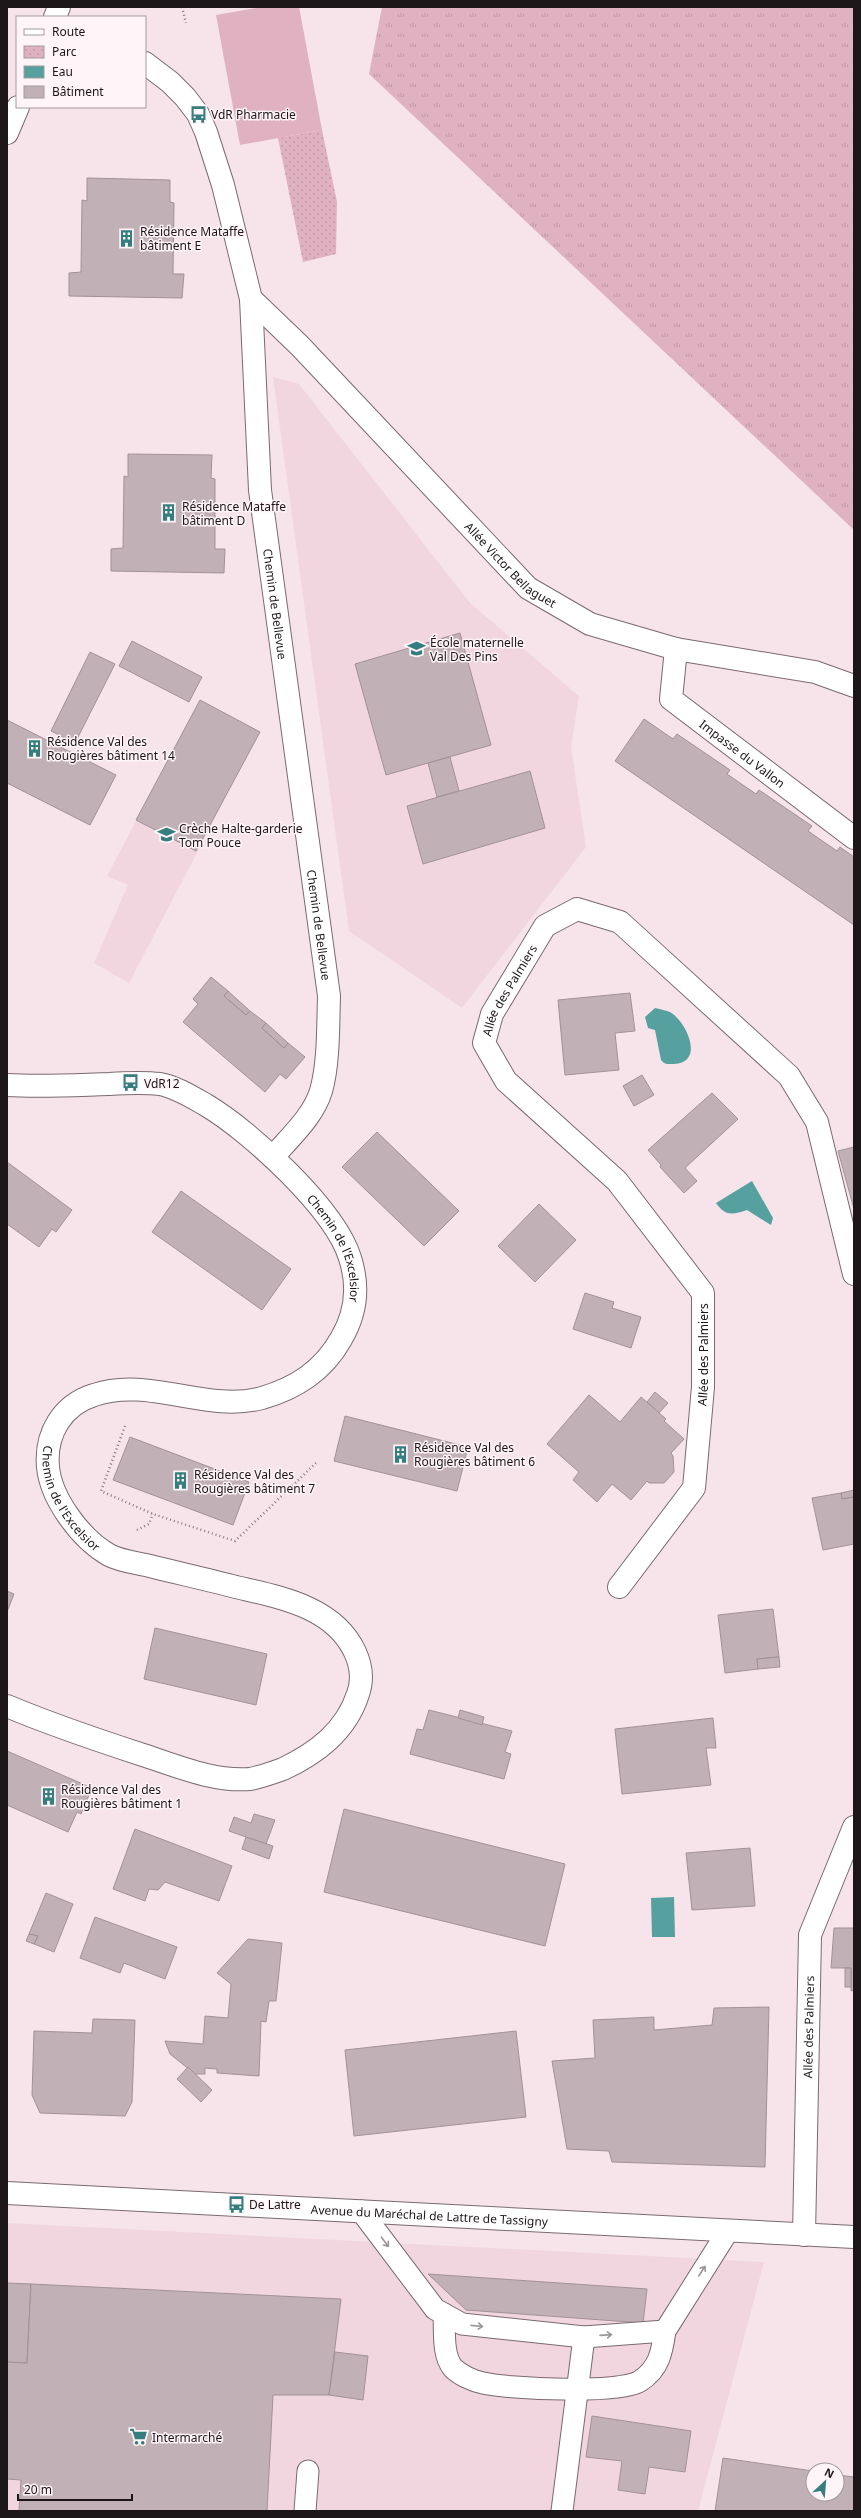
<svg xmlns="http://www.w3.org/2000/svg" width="861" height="2518" viewBox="0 0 861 2518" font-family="'Noto Sans',sans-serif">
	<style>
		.built { fill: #f1d6df }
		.grass { fill: url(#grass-tufts) }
		.park { fill: url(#park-dots) }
		.pitch { fill: #dfb1c1 }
		.water { fill: #57a0a0 }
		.building { fill: #c1b0b5; stroke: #a29197 }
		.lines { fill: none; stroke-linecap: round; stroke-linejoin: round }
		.lane-casing { stroke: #7a6a6f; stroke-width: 23 }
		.street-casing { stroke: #7a6a6f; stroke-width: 24 }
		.secondary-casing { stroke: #7a6a6f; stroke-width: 24 }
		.path { stroke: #867a7e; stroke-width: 2.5; stroke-dasharray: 1 3; stroke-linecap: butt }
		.lane { stroke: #fff; stroke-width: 21 }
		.street { stroke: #fff; stroke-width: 22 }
		.secondary { stroke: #fff; stroke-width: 22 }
		.oneway { stroke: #999697 }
		.labels { text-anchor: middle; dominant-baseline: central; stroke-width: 3; stroke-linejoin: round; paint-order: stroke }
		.poi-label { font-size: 12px; fill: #1c1618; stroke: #fff4f7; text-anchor: start }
		.street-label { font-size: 12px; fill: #1c1618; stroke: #fff4f7 }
	</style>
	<defs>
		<pattern id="grass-tufts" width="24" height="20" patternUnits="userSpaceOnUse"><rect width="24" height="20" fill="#dfb1c1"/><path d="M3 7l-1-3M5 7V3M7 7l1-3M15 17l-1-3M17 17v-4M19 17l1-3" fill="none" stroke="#bf98a5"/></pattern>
		<pattern id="park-dots" width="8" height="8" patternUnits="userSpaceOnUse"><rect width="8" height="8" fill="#dfb1c1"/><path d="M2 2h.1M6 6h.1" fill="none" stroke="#bf98a5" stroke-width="1.8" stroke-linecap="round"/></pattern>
	</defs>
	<rect width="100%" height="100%" fill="#f6e4ea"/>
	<!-- built -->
	<g class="built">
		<polygon points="273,377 299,384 470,603 579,696 571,747 586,847 462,1008 349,931"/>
		<polygon points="200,700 260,732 129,983 94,963 128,885 107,876"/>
		<polygon points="7,2223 764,2262 698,2511 7,2511"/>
	</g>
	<!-- grass -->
	<polygon class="grass" points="382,7 854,7 854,530 369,74"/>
	<!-- park -->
	<polygon class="park" points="322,130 337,202 336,254 303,262 278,138"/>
	<!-- pitch -->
	<polygon class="pitch" points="262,7 299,7 322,130 240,145 216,15"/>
	<!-- water -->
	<g class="water">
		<path d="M655 1008C659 1009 665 1010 670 1012 687 1022 705 1063 674 1064 668 1064 665 1065 661 1060L655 1030 648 1028 645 1017Z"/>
		<path d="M752 1181 773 1218 771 1225 747 1210C732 1215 725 1216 716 1203Z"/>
		<polygon points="674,1897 675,1937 652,1937 651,1898"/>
	</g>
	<!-- building -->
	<g class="building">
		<polygon points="87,178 170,180 170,202 174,203 173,274 184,274 182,298 69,296 69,273 81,272 82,200 87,201"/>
		<polygon points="128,454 212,455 211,478 215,479 215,549 225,549 224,573 111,571 111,549 123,548 124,476 128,477"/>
		<polygon points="460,633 491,745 386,775 355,664"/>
		<polygon points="132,641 202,677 189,702 119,666"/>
		<polygon points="90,652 115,664 75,743 51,731"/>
		<polygon points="200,700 260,732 196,851 136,820"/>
		<polygon points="644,719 673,739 677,734 730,770 727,774 756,794 759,790 812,826 808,831 837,851 840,847 854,857 854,925 615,761"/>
		<polygon points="7,720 116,775 90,825 7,783"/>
		<polygon points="450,757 459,791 437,797 428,763"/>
		<polygon points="530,771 545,828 423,864 407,806"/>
		<polygon points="211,977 228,991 224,996 246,1015 250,1011 266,1023 262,1028 284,1048 288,1043 305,1057 286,1079 280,1074 265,1092 183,1022 198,1004 193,999"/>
		<polygon points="228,991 250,1011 246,1015 224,996"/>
		<polygon points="630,993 635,1031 615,1033 619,1070 565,1075 558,1000"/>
		<polygon points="266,1023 288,1043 284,1048 262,1028"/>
		<polygon points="642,1075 654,1095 634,1106 623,1086"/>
		<polygon points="712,1093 738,1119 685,1168 697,1181 684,1193 660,1167 661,1165 648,1150"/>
		<polygon points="377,1132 459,1211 424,1246 342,1167"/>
		<polygon points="854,1147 854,1209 838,1151"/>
		<polygon points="7,1162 72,1210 56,1232 52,1229 39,1247 7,1224"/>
		<polygon points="181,1191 291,1269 262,1310 152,1232"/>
		<polygon points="539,1204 576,1240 535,1282 498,1246"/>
		<polygon points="585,1293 614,1302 612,1308 641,1317 631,1348 573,1329"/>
		<polygon points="655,1392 668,1403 659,1413 647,1402"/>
		<polygon points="589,1395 620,1422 641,1397 666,1419 664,1421 684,1439 671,1453 673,1456 674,1472 664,1483 649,1483 647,1481 631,1500 612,1484 597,1502 573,1480 579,1472 547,1444"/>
		<polygon points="345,1416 468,1447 457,1491 334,1461"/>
		<polygon points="130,1437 249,1482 233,1525 113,1480"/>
		<polygon points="854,1490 854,1497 842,1499 841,1493"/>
		<polygon points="841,1493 842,1499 854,1497 854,1544 823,1550 812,1498"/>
		<polygon points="7,1591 14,1594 7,1612"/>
		<polygon points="773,1609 779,1657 757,1659 758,1669 725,1673 718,1615"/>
		<polygon points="155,1628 267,1654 256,1705 144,1679"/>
		<polygon points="779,1657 780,1667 758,1669 757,1659"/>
		<polygon points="429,1710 512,1731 505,1752 511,1754 504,1779 410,1754 417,1729 423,1730"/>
		<polygon points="460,1710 484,1717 482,1725 458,1718"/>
		<polygon points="713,1718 716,1748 706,1748 711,1785 622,1794 615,1729"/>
		<polygon points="7,1751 92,1788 81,1814 77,1812 68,1832 7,1805"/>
		<polygon points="344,1809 565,1864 545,1946 324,1892"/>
		<polygon points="254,1814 275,1820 266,1844 229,1831 234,1817 251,1823"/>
		<polygon points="135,1829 232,1866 219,1901 165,1882 158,1890 149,1889 145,1901 113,1889"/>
		<polygon points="246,1837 273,1846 269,1859 242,1849"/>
		<polygon points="750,1848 755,1906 692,1910 686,1853"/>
		<polygon points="46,1893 73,1904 54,1952 34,1944 38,1936 29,1934"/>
		<polygon points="95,1917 177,1947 165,1979 124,1963 120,1973 80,1958"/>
		<polygon points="834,1928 854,1928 854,1990 851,1991 851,1968 831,1968"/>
		<polygon points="29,1934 38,1936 34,1944 26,1941"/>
		<polygon points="248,1939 282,1943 276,2001 269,2001 266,2022 261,2021 259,2076 217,2073 217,2069 205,2068 205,2074 195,2074 170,2054 165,2041 203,2044 205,2016 228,2018 231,1984 217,1973"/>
		<rect x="845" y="1968" width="6" height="19"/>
		<polygon points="769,2007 765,2167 612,2162 609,2151 567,2149 552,2061 595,2058 593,2020 654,2017 654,2030 712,2025 714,2008"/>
		<polygon points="93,2019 135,2020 132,2102 125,2116 40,2113 32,2095 34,2031 92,2033"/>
		<polygon points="516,2031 526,2117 354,2136 345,2050"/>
		<polygon points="188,2067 212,2090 201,2102 177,2079"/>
		<polygon points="428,2274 647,2289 643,2323 466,2310"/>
		<polygon points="7,2283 31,2284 27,2363 7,2362"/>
		<polygon points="31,2284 341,2299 329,2395 273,2395 267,2511 19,2511 21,2480 7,2479 7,2362 27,2363"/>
		<polygon points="335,2352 368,2356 363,2400 329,2395"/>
		<polygon points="592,2416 691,2431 685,2472 649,2467 645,2494 618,2490 622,2461 586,2457"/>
		<polygon points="723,2458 813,2471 813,2494 837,2494 837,2475 854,2477 854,2511 715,2511"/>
	</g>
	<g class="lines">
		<defs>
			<g id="lane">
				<polyline points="361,2211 435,2309 462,2324 584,2337 665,2331 728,2231"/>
				<path d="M444 2314C445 2330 442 2355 453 2368 460 2375 473 2381 483 2383 508 2389 621 2394 640 2381 659 2369 662 2352 665 2331"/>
				<polyline points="305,2511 308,2471"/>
				<polyline points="562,2511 584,2337"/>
			</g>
			<g id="street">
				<polyline points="55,17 59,7"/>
				<path id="s1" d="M145 63 170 82 185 97 198 114 206 132 223 185 251 299 260 490 329 996C328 1025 329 1063 321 1091 313 1117 290 1137 273 1157"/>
				<polyline points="7,133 18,107"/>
				<path id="s2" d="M251 299 300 346 528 588 590 624 676 649 815 672 854 686"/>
				<path id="s3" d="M676 649 671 699 854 838"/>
				<path id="s4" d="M7 1085C41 1087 75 1085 109 1084 125 1083 143 1082 160 1084 176 1087 192 1097 206 1105 250 1131 335 1209 350 1258 359 1286 356 1314 341 1339 323 1371 296 1388 262 1398 206 1413 149 1376 94 1395 62 1405 45 1434 48 1467 51 1499 81 1539 109 1555 120 1561 137 1563 150 1566 178 1573 205 1579 232 1586 277 1597 333 1605 355 1652 361 1665 363 1680 358 1694 346 1731 317 1753 283 1769 272 1773 261 1777 250 1779 214 1782 177 1766 143 1755 97 1740 52 1725 7 1706"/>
				<path id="s5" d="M619 1587 694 1488 703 1387V1293L617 1181 506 1081 484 1043 492 1014 545 926 577 909 620 922 789 1076 817 1122 854 1274"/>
				<path id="s6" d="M804 2235 810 1935 854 1827"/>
			</g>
			<g id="secondary">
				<path id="s7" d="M7 2193 854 2237"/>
			</g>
		</defs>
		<!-- lane casing -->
		<use href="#lane" class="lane-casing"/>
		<!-- street casing -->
		<use href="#street" class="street-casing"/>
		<!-- secondary casing -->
		<use href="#secondary" class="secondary-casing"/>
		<!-- path -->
		<g class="path">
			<polyline points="182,7 186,23"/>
			<polyline points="125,1426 101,1491 153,1514 235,1541 316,1463"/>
			<polyline points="137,1530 149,1524 153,1514"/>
		</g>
		<!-- lane -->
		<use href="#lane" class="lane"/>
		<!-- street -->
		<use href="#street" class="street"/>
		<!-- secondary -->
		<use href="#secondary" class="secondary"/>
	</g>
	<!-- one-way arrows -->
	<defs><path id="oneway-shaft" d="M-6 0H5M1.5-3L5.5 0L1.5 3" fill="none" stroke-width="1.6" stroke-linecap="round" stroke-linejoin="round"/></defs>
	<g class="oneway">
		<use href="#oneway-shaft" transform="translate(385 2242) rotate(53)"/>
		<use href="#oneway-shaft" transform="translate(702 2271) rotate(-57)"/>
		<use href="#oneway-shaft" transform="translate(477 2326) rotate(6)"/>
		<use href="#oneway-shaft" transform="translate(606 2335) rotate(-4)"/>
	</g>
	<!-- icons -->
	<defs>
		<symbol id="bus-bare" viewBox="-9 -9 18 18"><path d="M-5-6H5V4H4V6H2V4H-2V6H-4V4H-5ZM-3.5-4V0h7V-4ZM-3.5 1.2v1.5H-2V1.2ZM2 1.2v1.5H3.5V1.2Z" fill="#357e7f" stroke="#fff4f7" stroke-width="2.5" paint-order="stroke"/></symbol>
		<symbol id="building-bare" viewBox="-9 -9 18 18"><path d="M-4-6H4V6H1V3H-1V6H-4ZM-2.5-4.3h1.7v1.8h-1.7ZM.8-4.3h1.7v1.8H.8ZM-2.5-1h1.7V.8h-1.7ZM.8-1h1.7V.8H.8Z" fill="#357e7f" stroke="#fff4f7" stroke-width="2.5" paint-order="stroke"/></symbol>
		<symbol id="school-bare" viewBox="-9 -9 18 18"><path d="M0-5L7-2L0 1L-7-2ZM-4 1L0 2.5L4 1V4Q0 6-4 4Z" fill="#357e7f" stroke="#fff4f7" stroke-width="2.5" paint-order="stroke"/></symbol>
		<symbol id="supermarket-bare" viewBox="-9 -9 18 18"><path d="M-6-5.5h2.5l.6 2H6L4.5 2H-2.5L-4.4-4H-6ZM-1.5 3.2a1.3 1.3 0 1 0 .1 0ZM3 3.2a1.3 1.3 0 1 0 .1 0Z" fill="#357e7f" stroke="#fff4f7" stroke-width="2.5" paint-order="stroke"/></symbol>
	</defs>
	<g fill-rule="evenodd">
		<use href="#bus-bare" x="186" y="102" width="25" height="25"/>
		<use href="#building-bare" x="114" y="226" width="25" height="25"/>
		<use href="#building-bare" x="156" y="500" width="25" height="25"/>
		<use href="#school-bare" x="404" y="636" width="25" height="25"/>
		<use href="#building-bare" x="22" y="736" width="25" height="25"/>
		<use href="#school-bare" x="154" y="822" width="25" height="25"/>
		<use href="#bus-bare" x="118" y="1070" width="25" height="25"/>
		<use href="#building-bare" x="388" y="1442" width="25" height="25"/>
		<use href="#building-bare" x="168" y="1468" width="25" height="25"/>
		<use href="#building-bare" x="36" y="1784" width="25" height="25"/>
		<use href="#bus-bare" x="224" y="2192" width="25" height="25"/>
		<use href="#supermarket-bare" x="126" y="2424" width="25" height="25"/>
	</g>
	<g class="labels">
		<!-- poi labels -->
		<g class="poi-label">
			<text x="211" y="114">VdR Pharmacie</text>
			<text x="140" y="231">Résidence Mataffe<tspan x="140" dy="14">bâtiment E</tspan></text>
			<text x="182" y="506">Résidence Mataffe<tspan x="182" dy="14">bâtiment D</tspan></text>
			<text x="430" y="642">École maternelle<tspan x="430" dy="14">Val Des Pins</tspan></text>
			<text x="47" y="741">Résidence Val des<tspan x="47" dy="14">Rougières bâtiment 14</tspan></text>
			<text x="179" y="828">Crèche Halte-garderie<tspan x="179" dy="14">Tom Pouce</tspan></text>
			<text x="144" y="1083">VdR12</text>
			<text x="414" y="1447">Résidence Val des<tspan x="414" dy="14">Rougières bâtiment 6</tspan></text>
			<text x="194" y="1474">Résidence Val des<tspan x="194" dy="14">Rougières bâtiment 7</tspan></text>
			<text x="61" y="1789">Résidence Val des<tspan x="61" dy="14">Rougières bâtiment 1</tspan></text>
			<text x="249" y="2204">De Lattre</text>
			<text x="152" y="2437">Intermarché</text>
		</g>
		<!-- street labels -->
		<g class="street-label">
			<text stroke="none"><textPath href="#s2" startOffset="372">Allée Victor Bellaguet</textPath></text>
			<text stroke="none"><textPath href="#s1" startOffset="573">Chemin de Bellevue</textPath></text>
			<text stroke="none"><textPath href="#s3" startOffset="140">Impasse du Vallon</textPath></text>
			<text stroke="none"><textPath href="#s1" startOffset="897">Chemin de Bellevue</textPath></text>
			<text stroke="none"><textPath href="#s5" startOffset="713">Allée des Palmiers</textPath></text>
			<text stroke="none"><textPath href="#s4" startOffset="402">Chemin de l'Excelsior</textPath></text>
			<text stroke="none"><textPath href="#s5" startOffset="258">Allée des Palmiers</textPath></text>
			<text stroke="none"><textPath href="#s4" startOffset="903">Chemin de l'Excelsior</textPath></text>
			<text stroke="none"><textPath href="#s6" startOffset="208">Allée des Palmiers</textPath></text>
			<text stroke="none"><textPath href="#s7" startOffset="423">Avenue du Maréchal de Lattre de Tassigny</textPath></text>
		</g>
	</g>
	<!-- border -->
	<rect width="861" height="2518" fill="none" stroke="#1c1618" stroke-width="16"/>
	<!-- legend -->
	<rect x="16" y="16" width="130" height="92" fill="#fff4f7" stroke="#a49b9e"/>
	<rect x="24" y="29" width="20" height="6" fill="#ffffff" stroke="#a49b9e"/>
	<text x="52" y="36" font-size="12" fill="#1c1618">Route</text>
	<rect x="24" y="46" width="20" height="12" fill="url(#park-dots)" stroke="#a49b9e"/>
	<text x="52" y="56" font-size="12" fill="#1c1618">Parc</text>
	<rect x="24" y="66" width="20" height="12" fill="#57a0a0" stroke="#a49b9e"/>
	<text x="52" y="76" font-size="12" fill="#1c1618">Eau</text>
	<rect x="24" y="86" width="20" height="12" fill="#c1b0b5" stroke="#a49b9e"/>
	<text x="52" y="96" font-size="12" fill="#1c1618">Bâtiment</text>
	<!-- north arrow -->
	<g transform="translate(825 2482) rotate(26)"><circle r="19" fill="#fff4f7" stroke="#a49b9e"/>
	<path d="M0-3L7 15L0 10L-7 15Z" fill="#357e7f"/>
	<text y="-6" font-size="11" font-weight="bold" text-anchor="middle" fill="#1c1618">N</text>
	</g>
	<!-- scale -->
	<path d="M18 2494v6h114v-6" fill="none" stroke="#1c1618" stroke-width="2"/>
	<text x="24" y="2494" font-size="12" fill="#1c1618" stroke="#fff4f7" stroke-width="3" paint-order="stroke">20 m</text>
</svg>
